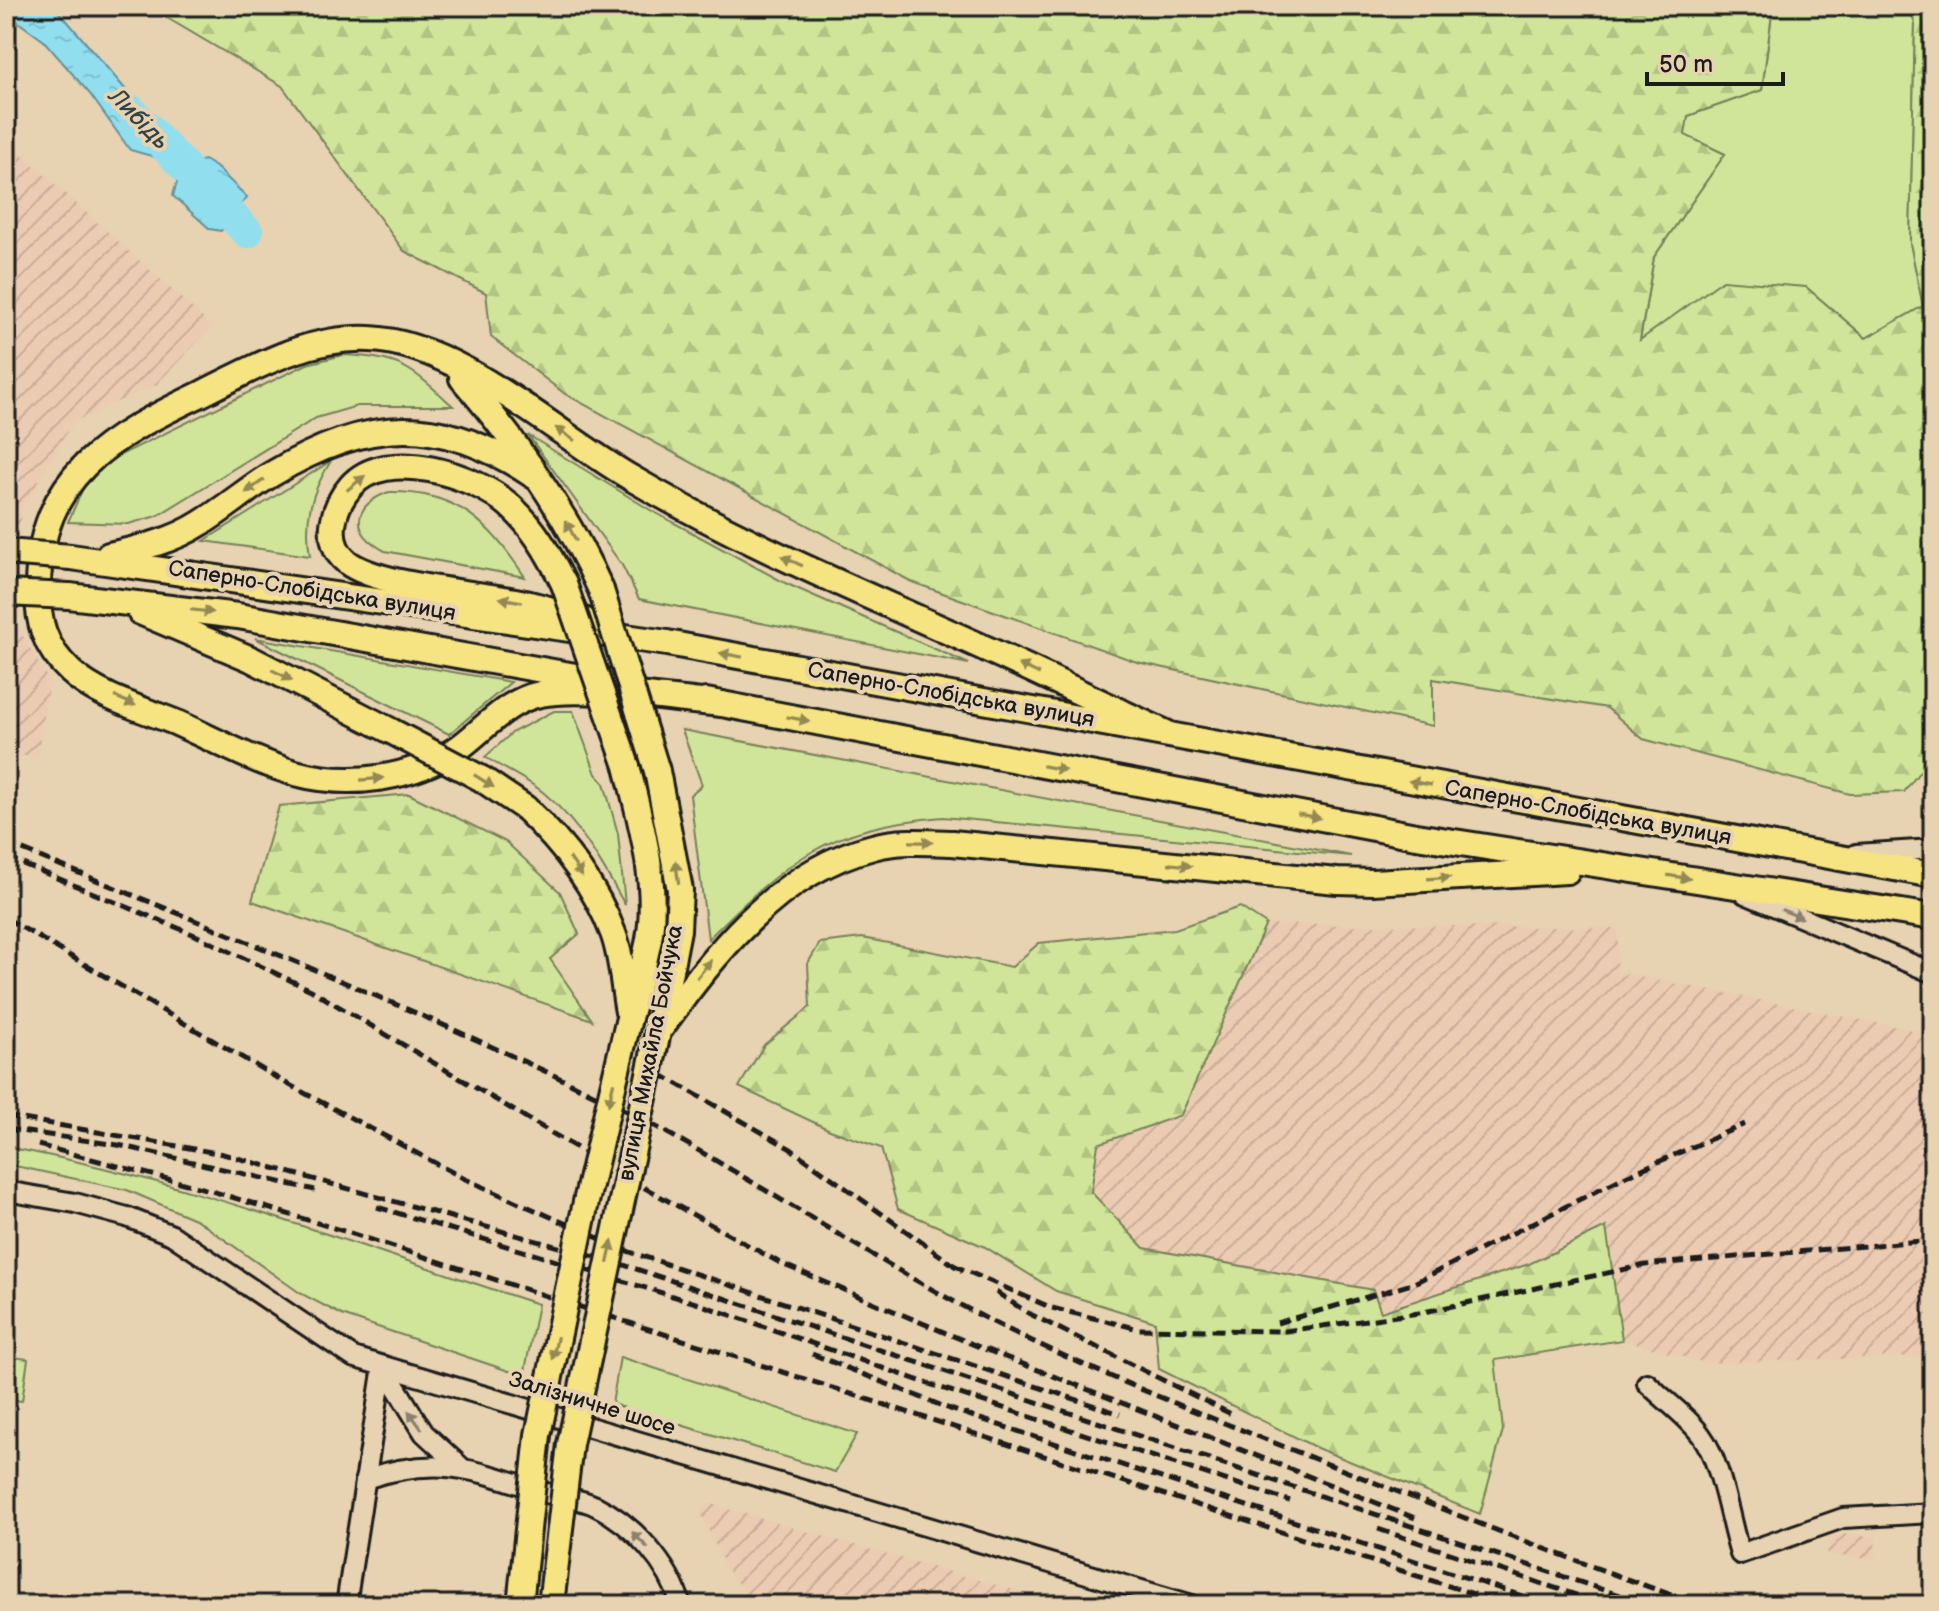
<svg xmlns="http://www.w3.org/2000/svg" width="1939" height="1611" viewBox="0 0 1939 1611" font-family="'Balsamiq Sans',sans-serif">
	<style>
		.industrial { fill: url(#industrial-furrows) }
		.grass { fill: #d0e599; stroke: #76805a; stroke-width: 2 }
		.forest { fill: url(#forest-firs); stroke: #76805a; stroke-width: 2 }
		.water { fill: url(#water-ripples); stroke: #62909a; stroke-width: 2 }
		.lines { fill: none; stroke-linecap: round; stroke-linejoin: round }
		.river { stroke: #90deee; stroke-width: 32 }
		.minor-casing { stroke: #1c1c1c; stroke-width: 24 }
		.major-casing { stroke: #1c1c1c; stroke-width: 30 }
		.minor { stroke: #e7d2b1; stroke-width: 18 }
		.major { stroke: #f6e381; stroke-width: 24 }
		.rail { stroke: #1c1c1c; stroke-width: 5; stroke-dasharray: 12 6; stroke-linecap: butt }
		.major-bridge-casing { stroke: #1c1c1c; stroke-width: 30; stroke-linecap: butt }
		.major-bridge { stroke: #f6e381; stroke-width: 24 }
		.oneway { fill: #948954 }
		.oneway2 { fill: #8c806e }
		.labels { text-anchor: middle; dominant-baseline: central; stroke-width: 8; stroke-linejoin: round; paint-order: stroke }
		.street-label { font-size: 22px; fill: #1c1c1c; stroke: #e7d2b1 }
		.water-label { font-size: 24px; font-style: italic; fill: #334346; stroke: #e7d2b1 }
	</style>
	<defs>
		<pattern id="industrial-furrows" width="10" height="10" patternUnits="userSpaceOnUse" patternTransform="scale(2)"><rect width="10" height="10" fill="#eccbb3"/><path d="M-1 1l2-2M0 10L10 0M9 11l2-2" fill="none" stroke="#caae99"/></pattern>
		<pattern id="forest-firs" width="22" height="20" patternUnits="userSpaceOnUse" patternTransform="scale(2)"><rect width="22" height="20" fill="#d0e599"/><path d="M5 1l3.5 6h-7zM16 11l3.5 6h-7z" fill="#b2c483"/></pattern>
		<pattern id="water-ripples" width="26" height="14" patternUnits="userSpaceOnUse" patternTransform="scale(2)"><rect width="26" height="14" fill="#90deee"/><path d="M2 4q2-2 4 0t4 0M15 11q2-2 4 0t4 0" fill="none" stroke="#7cbecc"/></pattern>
	</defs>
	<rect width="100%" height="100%" fill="#e7d2b1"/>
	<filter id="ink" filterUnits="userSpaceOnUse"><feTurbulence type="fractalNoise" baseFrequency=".0125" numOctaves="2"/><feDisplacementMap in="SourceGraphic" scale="16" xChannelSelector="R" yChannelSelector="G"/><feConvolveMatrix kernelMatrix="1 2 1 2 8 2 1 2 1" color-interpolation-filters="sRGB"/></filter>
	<g filter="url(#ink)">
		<!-- industrial -->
		<g class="industrial">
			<polygon points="6,140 212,326 157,384 73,422 22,509 12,617 49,681 37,757 6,754"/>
			<polygon points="1266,924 1618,928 1617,972 1933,1034 1933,1356 1706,1363 1622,1340 1606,1228 1529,1264 1381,1312 1373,1290 1144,1248 1091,1192 1097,1144 1181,1115"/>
			<polygon points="710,1504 1067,1605 754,1605 726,1568 700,1511"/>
			<polygon points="1830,1533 1876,1537 1874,1559 1827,1555"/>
		</g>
		<!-- grass -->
		<g class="grass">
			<polygon points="1773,6 1909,6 1915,24 1910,243 1923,306 1866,338 1806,287 1640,341 1654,257 1725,154 1684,135 1688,116 1762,90"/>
			<path d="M343 355C401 357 411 368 453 406H357L316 418 157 516 128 524 68 522 84 486 110 460 307 364Z"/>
			<polygon points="528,435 652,511 785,583 969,664 639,599 622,565"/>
			<path d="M331 461C311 492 304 519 310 556L204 541Z"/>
			<path d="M389 492C458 491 489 523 525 577L385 551C349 532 353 505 389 492Z"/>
			<polygon points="255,638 511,682 449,734"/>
			<path d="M554 711H573L596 774 604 783 618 834 625 905C603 866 579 822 544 793 527 779 504 769 485 757L513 732Z"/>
			<path d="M682 730 1351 856 943 817C826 827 789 859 708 939L690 795 702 785Z"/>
			<path d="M6 1147C183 1179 366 1249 538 1304L524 1376 342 1315 300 1293 197 1220 127 1190 6 1164Z"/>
			<polygon points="620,1357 857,1434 835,1472 612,1404"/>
		</g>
		<!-- forest -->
		<g class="forest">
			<polygon points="147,6 1773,6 1762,90 1688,116 1685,135 1725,154 1654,257 1640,340 1723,280 1806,287 1866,338 1923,306 1910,243 1915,24 1909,6 1933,6 1933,754 1904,792 1850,794 1643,739 1607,708 1433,679 1433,726 1137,662 912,582 565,394 491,337 486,293 404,251 282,86"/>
			<polygon points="409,794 506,842 560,892 579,934 550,959 592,1020 252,901 279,806"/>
			<polygon points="1240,907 1266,924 1181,1115 1098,1144 1091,1192 1144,1248 1373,1290 1381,1312 1529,1264 1606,1227 1622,1340 1495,1360 1503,1430 1480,1514 1317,1448 1159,1369 1155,1322 1056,1291 985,1247 898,1209 881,1148 830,1130 739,1087 764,1045 810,1007 808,963 820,943 862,938 1012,967 1039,943 1175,929"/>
			<polygon points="6,1356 28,1359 22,1401 6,1399"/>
		</g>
		<!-- water -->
		<g class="water">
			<polygon points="6,6 52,6 63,16 160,130 155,157 130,150 90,94 44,41 6,13"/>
			<path d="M204 160 216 167 247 197 221 231 210 229 173 196C177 177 185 165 204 160Z"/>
		</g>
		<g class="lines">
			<!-- river -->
			<polyline class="river" points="130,110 247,232"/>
			<defs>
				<g id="minor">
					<polyline points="1856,854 1933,849"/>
					<polyline points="1745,894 1933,973"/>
					<polyline points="6,1191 75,1203 127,1217 172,1235 353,1357 1192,1605"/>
					<polyline points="383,1366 424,1433 460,1466"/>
					<path d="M1647 1383C1664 1400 1687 1416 1701 1435 1722 1463 1729 1519 1740 1554L1843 1518 1933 1513"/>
					<path d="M365 1479C437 1455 474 1469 543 1492 560 1497 580 1498 596 1506 634 1525 669 1564 681 1605"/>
					<polyline points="346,1605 383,1366"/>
				</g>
				<g id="major">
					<path d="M462 378C516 441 567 514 601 590"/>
					<path d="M109 555C141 548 173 541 201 523 226 508 247 489 272 474 369 417 440 413 534 476"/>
					<polyline points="71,557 667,643 1933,875"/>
					<path d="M564 584C549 554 534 527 509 505 475 475 386 446 351 486 334 505 322 542 347 562 379 587 482 593 525 603 545 607 564 614 584 620"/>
					<polyline points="69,596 238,616 615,683"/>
					<polyline points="140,612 251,659 391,731"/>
					<polyline points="706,701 1416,836 1933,917"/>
					<path d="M722 704C673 700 585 685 540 694 506 701 486 728 460 747 412 779 351 788 295 773 255 762 215 740 177 723 143 709 98 697 71 672 44 647 37 621 38 586 40 475 109 438 199 395 253 368 308 336 370 339 459 343 558 436 633 479 747 546 871 596 991 651 1049 677 1107 706 1166 733"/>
					<path d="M627 766C640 820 659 883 649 939 644 966 636 992 629 1018"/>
					<polyline points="657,771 680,890 678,930 660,1022"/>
					<path d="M525 808C562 843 595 885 613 933 622 956 623 987 628 1012"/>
					<path d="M658 1032C712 957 777 871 873 847 899 840 926 842 952 843L1337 881 1373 882 1567 871"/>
				</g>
			</defs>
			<!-- minor casing -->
			<use href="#minor" class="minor-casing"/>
			<!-- major casing -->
			<use href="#major" class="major-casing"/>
			<!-- minor -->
			<use href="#minor" class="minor"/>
			<!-- major -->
			<use href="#major" class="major"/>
			<!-- rail -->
			<g class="rail">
				<path d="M6 843C202 924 400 1001 591 1093 731 1161 858 1254 997 1324 1103 1377 1215 1419 1325 1463 1450 1512 1574 1562 1701 1605"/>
				<polyline points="6,857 195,935 311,990 636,1183 782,1264 977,1346 1415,1518"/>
				<polyline points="6,918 282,1081 463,1178 630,1252 1120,1414"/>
				<polyline points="660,1074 791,1149 962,1271"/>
				<polyline points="6,1116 223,1154 624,1265 1649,1605"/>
				<polyline points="6,1129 118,1145 315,1190"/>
				<polyline points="38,1145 202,1188 350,1233 1508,1605"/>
				<polyline points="377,1207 699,1304 923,1382 1290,1501"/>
				<polyline points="953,1265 1052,1308 1139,1329 1285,1331 1419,1313 1645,1265 1933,1240"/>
				<polyline points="996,1292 1028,1313 1233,1415"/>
				<polyline points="1277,1323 1412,1284 1626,1176 1745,1124"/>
				<polyline points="812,1354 950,1409 1550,1605"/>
				<polyline points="1378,1529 1606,1605"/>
			</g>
			<defs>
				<g id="major-bridge">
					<polyline points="6,552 71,557"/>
					<polyline points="564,584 627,766"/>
					<polyline points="601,590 657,771"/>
					<polyline points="6,593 69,596"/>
					<polyline points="391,731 482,779 525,808"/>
					<polyline points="520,1605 538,1435 586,1202 629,1018"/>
					<polyline points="551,1605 570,1444 658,1032"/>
				</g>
			</defs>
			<!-- major-bridge casing -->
			<use href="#major-bridge" class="major-bridge-casing"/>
			<!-- major-bridge -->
			<use href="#major-bridge" class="major-bridge"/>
		</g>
		<!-- one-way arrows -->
		<defs><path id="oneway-solid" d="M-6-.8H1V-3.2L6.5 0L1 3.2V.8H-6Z" transform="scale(2)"/></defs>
		<g class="oneway">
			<use href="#oneway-solid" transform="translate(565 434) rotate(-146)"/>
			<use href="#oneway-solid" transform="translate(356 483) rotate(-39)"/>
			<use href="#oneway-solid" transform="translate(255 486) rotate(145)"/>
			<use href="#oneway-solid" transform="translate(571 531) rotate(-118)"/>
			<use href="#oneway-solid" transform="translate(792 561) rotate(-155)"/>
			<use href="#oneway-solid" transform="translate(511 600) rotate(-170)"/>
			<use href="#oneway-solid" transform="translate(202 611) rotate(7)"/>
			<use href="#oneway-solid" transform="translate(731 655) rotate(-170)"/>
			<use href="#oneway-solid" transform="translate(1029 669) rotate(-155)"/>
			<use href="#oneway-solid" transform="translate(282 675) rotate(27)"/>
			<use href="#oneway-solid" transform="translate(125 701) rotate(23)"/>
			<use href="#oneway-solid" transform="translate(798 719) rotate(11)"/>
			<use href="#oneway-solid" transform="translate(1054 768) rotate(11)"/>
			<use href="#oneway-solid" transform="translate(372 779) rotate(-5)"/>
			<use href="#oneway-solid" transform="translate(484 781) rotate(32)"/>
			<use href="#oneway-solid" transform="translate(1420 783) rotate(-170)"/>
			<use href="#oneway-solid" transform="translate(1309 816) rotate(11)"/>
			<use href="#oneway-solid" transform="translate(921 842) rotate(1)"/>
			<use href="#oneway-solid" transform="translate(1180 865) rotate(6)"/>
			<use href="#oneway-solid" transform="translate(576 867) rotate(56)"/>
			<use href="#oneway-solid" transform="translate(677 872) rotate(-98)"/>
			<use href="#oneway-solid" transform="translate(1679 877) rotate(9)"/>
			<use href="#oneway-solid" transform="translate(1439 878) rotate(-4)"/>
			<use href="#oneway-solid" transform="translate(704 969) rotate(-52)"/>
			<use href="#oneway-solid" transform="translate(611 1094) rotate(103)"/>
			<use href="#oneway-solid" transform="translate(610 1252) rotate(-78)"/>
			<use href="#oneway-solid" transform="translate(555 1348) rotate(102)"/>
		</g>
		<g class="oneway2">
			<use href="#oneway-solid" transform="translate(1792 914) rotate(22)"/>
			<use href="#oneway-solid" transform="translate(415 1420) rotate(-126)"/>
			<use href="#oneway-solid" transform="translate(640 1540) rotate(-135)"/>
		</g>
	</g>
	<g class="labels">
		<!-- street labels -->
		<g class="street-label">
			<text transform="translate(312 591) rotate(9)">Саперно-Слобідська вулиця</text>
			<text transform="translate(951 695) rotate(10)">Саперно-Слобідська вулиця</text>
			<text transform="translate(1588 813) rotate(10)">Саперно-Слобідська вулиця</text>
			<text transform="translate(651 1053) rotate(-79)">вулиця Михайла Бойчука</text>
			<text transform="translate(592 1404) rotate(17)">Залізничне шосе</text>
		</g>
		<!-- water labels -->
		<g class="water-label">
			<text transform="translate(139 119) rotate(46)">Либідь</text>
		</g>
	</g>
	<!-- margin -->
	<rect width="1939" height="1611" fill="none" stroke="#e7d2b1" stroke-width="32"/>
	<rect x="16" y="16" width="1907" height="1579" fill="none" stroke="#1c1c1c" stroke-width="3" filter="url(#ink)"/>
	<!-- scale -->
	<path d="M1647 72v12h136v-12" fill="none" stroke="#1c1c1c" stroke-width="4"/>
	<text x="1659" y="72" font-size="24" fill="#1c1c1c" stroke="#e7d2b1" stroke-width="6" paint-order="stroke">50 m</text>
</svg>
